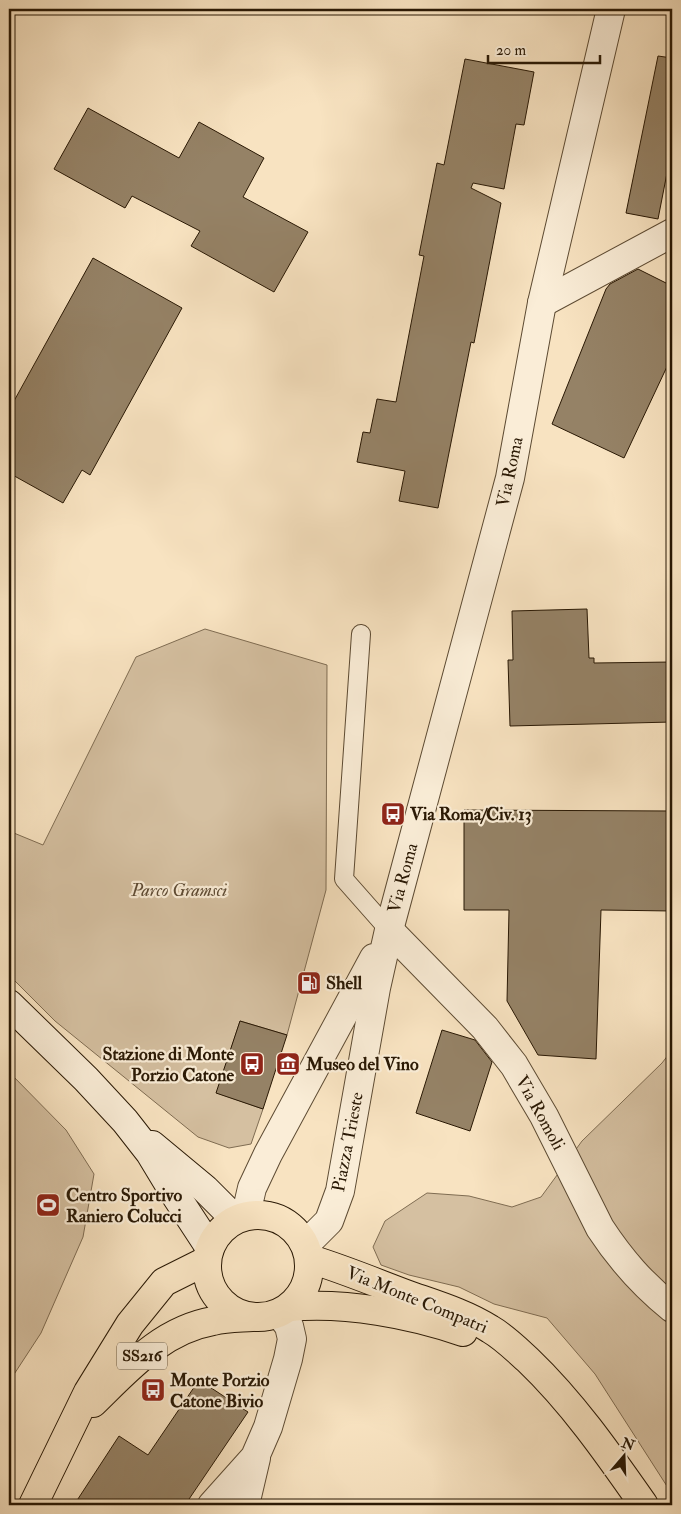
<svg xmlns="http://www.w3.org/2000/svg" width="681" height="1514" viewBox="0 0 681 1514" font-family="'IM FELL Double Pica',serif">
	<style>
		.green { fill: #d5c0a1; stroke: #7f6c52 }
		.building { fill: #958266; stroke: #291804 }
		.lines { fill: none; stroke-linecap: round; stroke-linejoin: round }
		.lane-casing { stroke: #5d4b33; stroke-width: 20 }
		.street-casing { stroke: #5d4b33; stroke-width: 30 }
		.secondary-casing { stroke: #291804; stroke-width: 30 }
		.primary-casing { stroke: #291804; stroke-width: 30 }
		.lane { stroke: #faedd7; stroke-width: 18 }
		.street { stroke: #faedd7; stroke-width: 28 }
		.secondary { stroke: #faedd7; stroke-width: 28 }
		.primary { stroke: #f8e3c1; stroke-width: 28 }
		.labels { text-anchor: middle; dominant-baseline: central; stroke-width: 4.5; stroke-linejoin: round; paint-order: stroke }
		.shield { fill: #faedd7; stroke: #685843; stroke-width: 1 }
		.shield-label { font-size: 16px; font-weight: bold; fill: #291804 }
		.street-label { font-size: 18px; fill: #291804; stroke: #faedd7 }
		.poi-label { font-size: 18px; font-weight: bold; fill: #291804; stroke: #faedd7; text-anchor: start }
		.park-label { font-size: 18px; font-style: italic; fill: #5d4a33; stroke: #faedd7 }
	</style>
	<rect width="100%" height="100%" fill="#f8e3c1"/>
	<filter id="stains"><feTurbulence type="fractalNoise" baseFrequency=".004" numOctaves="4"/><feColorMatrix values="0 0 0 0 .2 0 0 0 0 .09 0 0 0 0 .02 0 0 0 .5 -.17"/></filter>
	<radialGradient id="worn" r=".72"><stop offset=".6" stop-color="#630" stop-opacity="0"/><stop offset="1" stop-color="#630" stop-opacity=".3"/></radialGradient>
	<!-- green -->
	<g class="green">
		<polygon points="205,629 327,665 326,890 287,1035 240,1021 217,1093 263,1109 251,1144 229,1148 198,1137 55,1021 9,975 9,831 43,845 136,657"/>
		<polygon points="672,1050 672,1494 595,1374 547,1318 494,1304 459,1287 409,1275 381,1265 373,1247 385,1221 427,1193 469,1196 512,1207 541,1197 582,1141 662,1063"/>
		<polygon points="9,1072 66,1130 94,1174 83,1237 41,1333 9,1382"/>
	</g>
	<!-- building -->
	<g class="building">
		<polygon points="658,56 672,58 672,174 667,173 658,219 626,213"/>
		<polygon points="465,59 534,72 524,125 516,124 504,189 473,183 471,188 501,203 474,343 471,342 438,508 399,501 405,471 357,462 363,432 370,433 377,399 396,402 424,256 419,255 437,163 444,165"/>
		<polygon points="88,108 179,158 199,122 264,158 243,197 308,232 274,292 191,246 200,231 132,196 125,208 54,169"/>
		<polygon points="93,258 182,308 90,475 82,470 63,503 9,473 9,410"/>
		<polygon points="638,269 672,286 672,356 624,458 552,424 606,289 610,284"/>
		<polygon points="587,609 589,658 594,658 594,663 672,662 672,722 510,726 508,660 513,660 512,611"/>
		<polygon points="464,810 672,811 672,911 601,910 596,1059 538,1055 507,1001 509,910 464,910"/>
		<polygon points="240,1021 287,1035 263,1109 216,1093"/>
		<polygon points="442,1030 475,1040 492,1062 470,1131 416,1113"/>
		<polygon points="199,1380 248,1412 185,1505 74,1505 119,1436 148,1455"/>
	</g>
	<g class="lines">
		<defs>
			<polyline id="lane" points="361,634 344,879 389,930"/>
			<g id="street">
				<polyline points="542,303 672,233"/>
				<path d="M389 930 485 1028 514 1065 544 1116 600 1228C621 1260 642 1284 672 1308"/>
				<polyline points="246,1214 252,1188 268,1154 374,958"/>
				<polyline points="305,1245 329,1221 340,1191 376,988 389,930 510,478 542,303 611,9"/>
				<polyline points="212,1505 255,1457 268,1427 288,1359 292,1339 289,1326 279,1313"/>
				<polyline points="245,1505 256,1458"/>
			</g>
			<g id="secondary">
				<polyline points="9,1004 86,1079 125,1121 150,1153 176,1196 210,1248"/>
				<polyline points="152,1145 205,1189 235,1219"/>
			</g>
			<g id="primary">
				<circle cx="258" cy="1266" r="51"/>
				<path d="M310 1259C343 1269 374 1282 406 1294 434 1304 465 1313 490 1329 504 1337 517 1350 528 1360 573 1403 609 1455 644 1505"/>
				<path d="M290 1307C346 1302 411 1314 463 1332"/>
				<path d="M93 1403C129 1368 162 1330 213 1321 226 1318 239 1318 252 1317"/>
				<polyline points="33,1505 88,1392 130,1324 164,1282 206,1261"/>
			</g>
		</defs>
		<!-- lane casing -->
		<use href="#lane" class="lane-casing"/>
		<!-- street casing -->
		<use href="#street" class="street-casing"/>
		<!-- secondary casing -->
		<use href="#secondary" class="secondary-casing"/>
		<!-- primary casing -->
		<use href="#primary" class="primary-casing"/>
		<!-- lane -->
		<use href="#lane" class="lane"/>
		<!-- street -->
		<use href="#street" class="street"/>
		<!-- secondary -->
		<use href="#secondary" class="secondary"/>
		<!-- primary -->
		<use href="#primary" class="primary"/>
	</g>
	<!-- icons -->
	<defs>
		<symbol id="bus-square" viewBox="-11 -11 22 22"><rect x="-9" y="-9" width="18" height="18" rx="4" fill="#8f2418" stroke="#faedd7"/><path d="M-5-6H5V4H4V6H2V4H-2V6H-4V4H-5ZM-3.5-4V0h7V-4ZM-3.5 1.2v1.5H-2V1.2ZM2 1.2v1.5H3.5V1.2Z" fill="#fff"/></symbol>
		<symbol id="fuel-square" viewBox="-11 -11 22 22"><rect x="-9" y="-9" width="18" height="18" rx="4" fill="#8f2418" stroke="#faedd7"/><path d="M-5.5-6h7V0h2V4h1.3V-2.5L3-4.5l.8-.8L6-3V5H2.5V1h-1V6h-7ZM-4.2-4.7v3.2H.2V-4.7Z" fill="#fff"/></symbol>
		<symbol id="museum-square" viewBox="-11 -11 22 22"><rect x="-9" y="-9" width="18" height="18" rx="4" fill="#8f2418" stroke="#faedd7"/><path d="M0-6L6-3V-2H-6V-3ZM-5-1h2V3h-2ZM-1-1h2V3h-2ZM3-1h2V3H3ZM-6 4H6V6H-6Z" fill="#fff"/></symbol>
		<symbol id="stadium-square" viewBox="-11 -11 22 22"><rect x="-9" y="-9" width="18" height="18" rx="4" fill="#8f2418" stroke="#faedd7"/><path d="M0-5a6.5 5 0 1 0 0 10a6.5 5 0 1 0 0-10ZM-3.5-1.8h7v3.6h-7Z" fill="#fff"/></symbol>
	</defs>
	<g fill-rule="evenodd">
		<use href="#bus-square" x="379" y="800" width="28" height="28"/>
		<use href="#fuel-square" x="295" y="969" width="28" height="28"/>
		<use href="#bus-square" x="238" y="1050" width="28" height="28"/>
		<use href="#museum-square" x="274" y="1050" width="28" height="28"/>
		<use href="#stadium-square" x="34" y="1191" width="28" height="28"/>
		<use href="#bus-square" x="139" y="1376" width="28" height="28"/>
	</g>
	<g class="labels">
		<!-- shield labels -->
		<rect class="shield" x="117" y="1342.5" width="50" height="27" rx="4"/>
		<g class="shield-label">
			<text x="142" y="1356">SS216</text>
		</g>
		<!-- street labels -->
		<g class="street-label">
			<text transform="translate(510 472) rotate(-78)">Via Roma</text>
			<text transform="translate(403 878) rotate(-75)">Via Roma</text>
			<text transform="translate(540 1113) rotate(61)">Via Romoli</text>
			<text transform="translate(348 1142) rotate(-79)">Piazza Trieste</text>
			<text transform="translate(417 1300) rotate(22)">Via Monte Compatri</text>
		</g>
		<!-- poi labels -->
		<g class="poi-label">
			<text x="410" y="814">Via Roma/Civ. 13</text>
			<text x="326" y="983">Shell</text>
			<text x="234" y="1054" text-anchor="end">Stazione di Monte<tspan x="234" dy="21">Porzio Catone</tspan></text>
			<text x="306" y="1064">Museo del Vino</text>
			<text x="66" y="1195">Centro Sportivo<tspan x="66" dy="21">Raniero Colucci</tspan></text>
			<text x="170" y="1380">Monte Porzio<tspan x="170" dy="21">Catone Bivio</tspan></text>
		</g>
		<!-- park labels -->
		<g class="park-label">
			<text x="179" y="890">Parco Gramsci</text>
		</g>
	</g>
	<!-- margin -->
	<rect width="681" height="1514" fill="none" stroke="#f8e3c1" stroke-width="30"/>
	<rect x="10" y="10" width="661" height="1494" fill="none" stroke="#291804" stroke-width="2.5"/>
	<rect x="15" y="15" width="651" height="1484" fill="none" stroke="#291804"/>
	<!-- north arrow -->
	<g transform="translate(624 1456) rotate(19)" stroke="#faedd7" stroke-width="4" paint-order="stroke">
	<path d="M0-4L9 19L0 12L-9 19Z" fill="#291804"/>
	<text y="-8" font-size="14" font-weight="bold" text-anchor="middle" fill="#291804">N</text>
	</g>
	<!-- scale -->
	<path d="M488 55v8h112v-8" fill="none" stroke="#291804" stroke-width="2.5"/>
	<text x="496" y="55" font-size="15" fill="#291804" stroke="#faedd7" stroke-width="4" paint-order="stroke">20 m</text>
	<rect width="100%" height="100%" filter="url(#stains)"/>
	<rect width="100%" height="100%" fill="url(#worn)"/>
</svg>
